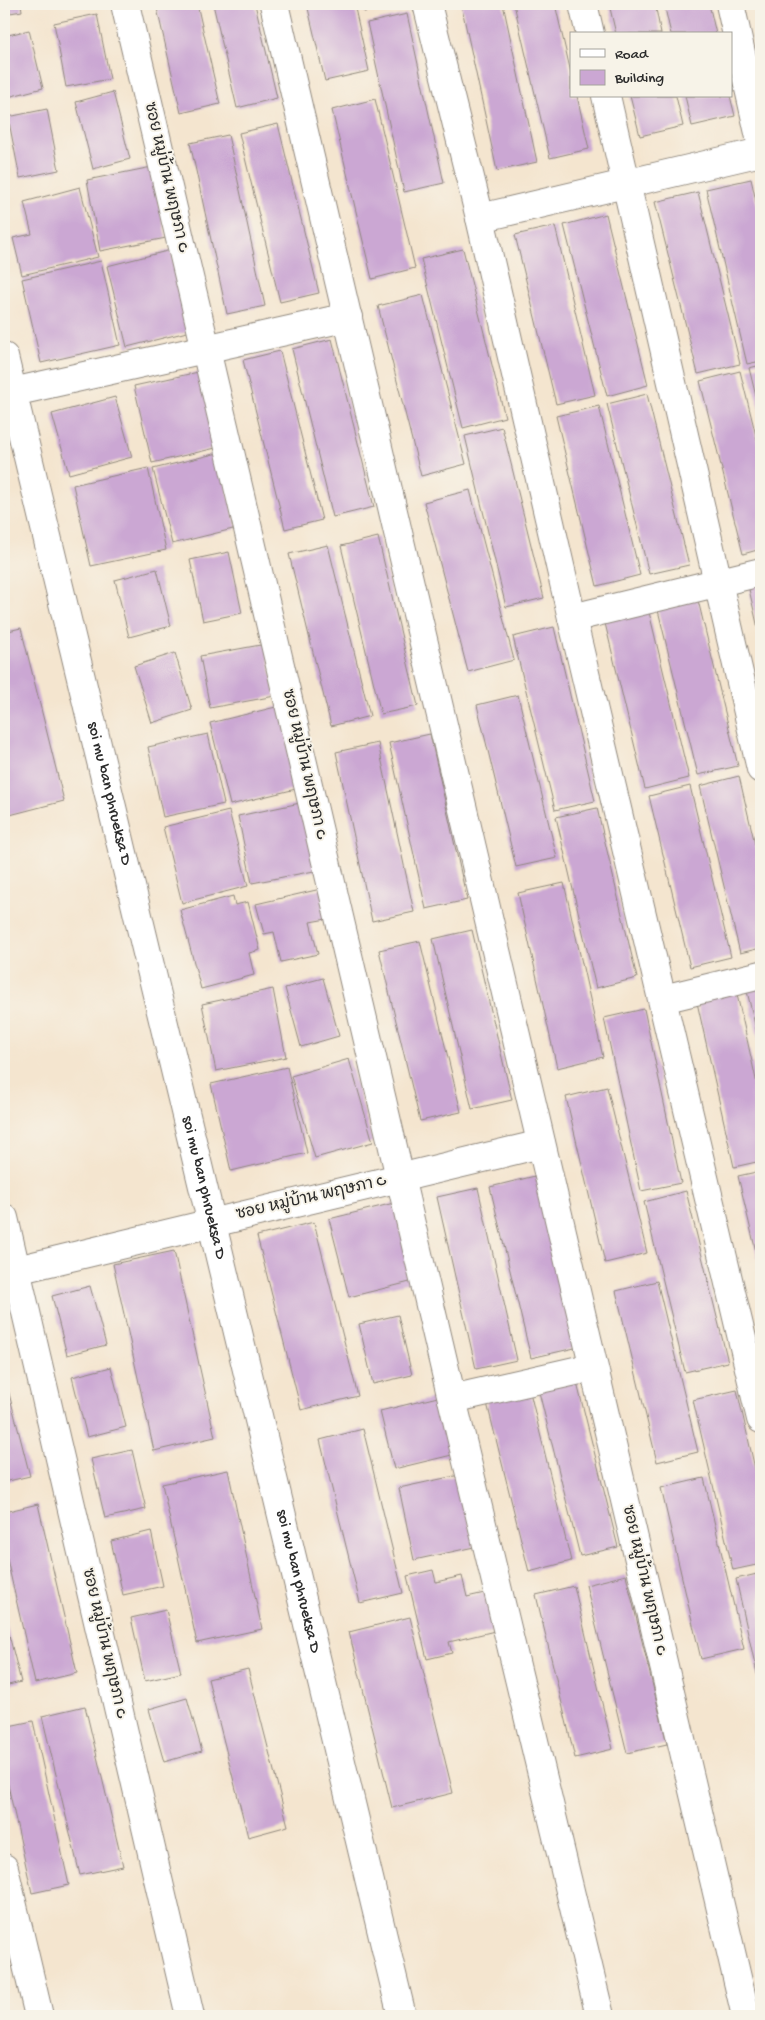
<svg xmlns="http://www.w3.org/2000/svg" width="765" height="2020" viewBox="0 0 765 2020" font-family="'Gochi Hand','Playpen Sans Thai',sans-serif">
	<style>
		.building { fill: #cba7d3 }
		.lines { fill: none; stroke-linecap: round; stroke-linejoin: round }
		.street-casing { stroke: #90887d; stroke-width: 30 }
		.street { stroke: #fff; stroke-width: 28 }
		.labels { text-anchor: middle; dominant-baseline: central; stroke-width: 4; stroke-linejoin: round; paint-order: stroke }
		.street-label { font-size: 16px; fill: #2b2b2b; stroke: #f7f3e8 }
	</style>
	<rect width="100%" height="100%" fill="#f7f3e8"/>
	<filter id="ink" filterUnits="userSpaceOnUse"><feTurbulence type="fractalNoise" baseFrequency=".02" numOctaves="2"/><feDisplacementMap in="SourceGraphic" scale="10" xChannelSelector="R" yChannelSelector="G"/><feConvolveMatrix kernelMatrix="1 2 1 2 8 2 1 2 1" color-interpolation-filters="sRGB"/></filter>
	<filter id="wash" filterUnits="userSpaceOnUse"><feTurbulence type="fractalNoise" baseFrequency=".0096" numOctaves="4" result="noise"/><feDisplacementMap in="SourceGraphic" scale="20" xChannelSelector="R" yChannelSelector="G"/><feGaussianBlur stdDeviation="1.12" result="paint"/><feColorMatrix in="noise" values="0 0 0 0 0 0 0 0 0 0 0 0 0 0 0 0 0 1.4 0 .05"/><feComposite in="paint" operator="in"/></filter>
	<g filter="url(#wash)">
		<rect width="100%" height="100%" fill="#f4e5cf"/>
		<g id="blocks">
			<!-- building -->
			<g class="building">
				<polygon points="4,4 21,4 22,11 4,14"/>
				<polygon points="156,4 197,4 220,104 181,113"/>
				<polygon points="213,4 255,4 277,98 237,108"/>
				<polygon points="307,4 354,4 369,71 325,81"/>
				<polygon points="362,4 400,4 400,5 364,12"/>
				<polygon points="461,4 503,4 537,162 497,171"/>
				<polygon points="514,4 555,4 571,73 571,96 577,96 589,149 550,158"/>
				<polygon points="609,4 655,4 661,34 616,34"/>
				<polygon points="664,4 709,4 716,34 671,34"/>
				<polygon points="97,14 110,79 66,87 54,23"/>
				<polygon points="407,14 444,183 404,192 367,23"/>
				<polygon points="29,30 43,88 4,98 4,36"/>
				<polygon points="113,92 130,159 93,169 76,102"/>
				<polygon points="630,96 676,96 683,126 640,136"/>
				<polygon points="685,96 730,96 735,116 692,126"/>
				<polygon points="375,99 415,268 372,279 332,110"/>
				<polygon points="47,109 59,170 20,178 8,117"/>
				<polygon points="278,124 319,293 280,302 239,133"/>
				<polygon points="228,135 265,306 227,314 190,143"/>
				<polygon points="152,167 166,238 100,251 87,180"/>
				<polygon points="751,179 761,223 761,361 747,364 706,189"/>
				<polygon points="80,187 98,257 22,275 13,238 32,234 24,202"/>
				<polygon points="698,192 740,364 698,374 655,202"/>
				<polygon points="606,214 648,385 607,396 564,225"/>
				<polygon points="555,226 595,395 556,404 515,235"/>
				<polygon points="463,249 505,417 463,428 421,259"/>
				<polygon points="171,250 191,331 127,347 107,266"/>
				<polygon points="101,261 120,345 41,363 22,279"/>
				<polygon points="423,295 466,464 421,476 378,306"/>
				<polygon points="332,339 374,507 333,517 292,349"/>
				<polygon points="280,351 322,520 285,529 243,360"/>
				<polygon points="761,365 761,417 749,368"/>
				<polygon points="203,371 220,447 152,463 134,386"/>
				<polygon points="740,371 761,456 761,549 743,554 700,381"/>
				<polygon points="647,394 689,565 649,574 607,404"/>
				<polygon points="115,397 132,457 69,474 52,414"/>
				<polygon points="599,406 640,575 597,586 556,416"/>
				<polygon points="502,427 544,598 506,607 465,436"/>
				<polygon points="218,453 237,528 172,544 153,469"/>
				<polygon points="148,468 166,550 91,566 73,485"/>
				<polygon points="470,490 514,660 468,672 424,502"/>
				<polygon points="378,537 418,706 381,714 341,546"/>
				<polygon points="328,545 370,716 331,726 289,554"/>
				<polygon points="229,552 242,613 203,621 190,560"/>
				<polygon points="157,569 171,626 129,637 115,580"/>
				<polygon points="761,582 761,637 760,637 748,585"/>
				<polygon points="697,596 738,766 698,775 657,606"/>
				<polygon points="648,608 689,778 645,789 604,619"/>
				<polygon points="554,627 595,801 555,810 513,637"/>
				<polygon points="21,628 64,801 6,816 4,808 4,632"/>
				<polygon points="266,644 275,696 210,708 200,656"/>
				<polygon points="175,653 192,710 152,723 134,666"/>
				<polygon points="518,695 557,858 516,867 477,705"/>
				<polygon points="280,706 300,788 230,805 210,723"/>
				<polygon points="208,734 224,804 163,817 148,747"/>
				<polygon points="430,734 467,900 426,909 389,743"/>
				<polygon points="378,743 414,912 372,921 336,752"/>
				<polygon points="739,776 761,870 761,948 740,953 700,786"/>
				<polygon points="690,786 731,957 690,967 649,796"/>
				<polygon points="305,802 319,870 252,883 238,816"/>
				<polygon points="597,808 637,978 596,988 556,817"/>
				<polygon points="229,811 248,886 182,903 163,827"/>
				<polygon points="564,883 603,1057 557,1068 518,893"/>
				<polygon points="325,888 332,918 310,922 318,954 281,962 274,932 264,934 256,904"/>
				<polygon points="233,896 235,905 248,902 260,950 249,953 254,975 201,989 180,910"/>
				<polygon points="472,930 512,1100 472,1109 433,939"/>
				<polygon points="420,941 461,1112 420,1121 379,950"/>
				<polygon points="323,978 339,1036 301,1047 285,988"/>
				<polygon points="761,983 761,1050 746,987"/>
				<polygon points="273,989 286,1057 216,1071 202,1004"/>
				<polygon points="736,990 761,1102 761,1161 734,1167 696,998"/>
				<polygon points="644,1009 681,1183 641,1191 604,1018"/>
				<polygon points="349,1059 373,1142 315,1158 291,1076"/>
				<polygon points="287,1067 307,1153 231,1171 211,1084"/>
				<polygon points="607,1087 647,1253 605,1263 566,1097"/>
				<polygon points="761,1171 761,1273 738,1176"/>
				<polygon points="539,1175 579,1347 531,1358 490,1187"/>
				<polygon points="478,1188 517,1360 476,1369 437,1197"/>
				<polygon points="686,1191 728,1362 685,1372 644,1202"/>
				<polygon points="394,1203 414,1281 349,1297 329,1219"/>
				<polygon points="314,1222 358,1396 301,1410 257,1236"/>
				<polygon points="174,1251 215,1437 154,1451 113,1264"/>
				<polygon points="657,1281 698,1452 657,1462 616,1291"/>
				<polygon points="90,1286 106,1345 67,1355 52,1296"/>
				<polygon points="398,1315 412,1375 373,1384 359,1324"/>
				<polygon points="111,1367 126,1427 87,1437 72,1377"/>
				<polygon points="4,1374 30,1476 4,1482"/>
				<polygon points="576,1379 618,1547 580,1556 538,1388"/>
				<polygon points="529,1388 571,1561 529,1572 486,1399"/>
				<polygon points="737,1390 761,1495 761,1564 733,1570 693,1400"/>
				<polygon points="442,1396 456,1454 394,1469 380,1411"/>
				<polygon points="363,1429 403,1593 360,1603 320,1440"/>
				<polygon points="132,1450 146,1509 105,1518 91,1459"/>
				<polygon points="228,1470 262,1629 197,1643 162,1484"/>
				<polygon points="459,1475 474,1547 414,1560 399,1488"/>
				<polygon points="704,1478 744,1649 701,1659 661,1488"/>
				<polygon points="38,1504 77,1673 35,1683 4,1546 4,1512"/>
				<polygon points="151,1531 163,1586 123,1595 111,1541"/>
				<polygon points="433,1570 436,1582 462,1576 467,1597 489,1592 499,1630 449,1642 452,1653 427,1659 407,1576"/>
				<polygon points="761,1573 761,1687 760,1687 736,1579"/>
				<polygon points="626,1575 667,1744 627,1753 586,1585"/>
				<polygon points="574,1586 613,1749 575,1758 536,1595"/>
				<polygon points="166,1610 181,1673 145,1681 131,1618"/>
				<polygon points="4,1615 21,1682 4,1686"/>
				<polygon points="410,1617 453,1793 392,1808 349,1632"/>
				<polygon points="248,1669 288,1826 248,1837 208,1679"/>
				<polygon points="187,1698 202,1751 164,1762 149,1709"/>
				<polygon points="85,1706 123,1866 80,1875 42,1716"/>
				<polygon points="33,1721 69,1885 32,1893 4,1767 4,1727"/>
			</g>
		</g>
	</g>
	<g filter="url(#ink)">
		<use href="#blocks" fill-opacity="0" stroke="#90887d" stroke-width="1"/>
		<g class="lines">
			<defs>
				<g id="street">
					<polyline points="125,4 452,1399 600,2016"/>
					<polyline points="274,4 746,2016"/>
					<polyline points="427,4 480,218 572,618 761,1419"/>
					<polyline points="583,4 590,34"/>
					<polyline points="730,4 761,142"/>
					<polyline points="606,96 761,769"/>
					<polyline points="480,218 761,152"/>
					<path id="s1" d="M4 357 402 2016"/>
					<polyline points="4,394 348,317"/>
					<polyline points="572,618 761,572"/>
					<polyline points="663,999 761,975"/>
					<polyline points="4,1218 190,2016"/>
					<polyline points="4,1273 541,1144"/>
					<polyline points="452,1399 593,1367"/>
					<polyline points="4,1868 39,2016"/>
				</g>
			</defs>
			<!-- street casing -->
			<use href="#street" class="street-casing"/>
			<!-- street -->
			<use href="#street" class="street"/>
		</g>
	</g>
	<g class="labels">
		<!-- street labels -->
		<g class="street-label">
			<text transform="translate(165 177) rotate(77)">ซอย หมู่บ้าน พฤษภา C</text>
			<text transform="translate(303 764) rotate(77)">ซอย หมู่บ้าน พฤษภา C</text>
			<text stroke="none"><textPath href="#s1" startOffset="449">soi mu ban phrueksa D</textPath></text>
			<text stroke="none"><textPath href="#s1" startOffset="854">soi mu ban phrueksa D</textPath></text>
			<text transform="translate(311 1199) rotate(-13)">ซอย หมู่บ้าน พฤษภา C</text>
			<text stroke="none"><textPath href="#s1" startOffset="1259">soi mu ban phrueksa D</textPath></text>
			<text transform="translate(643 1580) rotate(77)">ซอย หมู่บ้าน พฤษภา C</text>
			<text transform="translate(103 1643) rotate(77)">ซอย หมู่บ้าน พฤษภา C</text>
		</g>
	</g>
	<!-- margin -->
	<rect width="765" height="2020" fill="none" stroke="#f7f3e8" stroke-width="20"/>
	<!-- legend -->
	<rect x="570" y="32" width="162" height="65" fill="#f7f3e8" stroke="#a5a39c"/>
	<rect x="580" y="49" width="25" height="8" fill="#ffffff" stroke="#a5a39c"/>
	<text x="615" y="58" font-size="15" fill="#2b2b2b">Road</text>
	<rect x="580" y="70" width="25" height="15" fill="#cba7d3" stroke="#a5a39c"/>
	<text x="615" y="82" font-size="15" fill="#2b2b2b">Building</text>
</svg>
